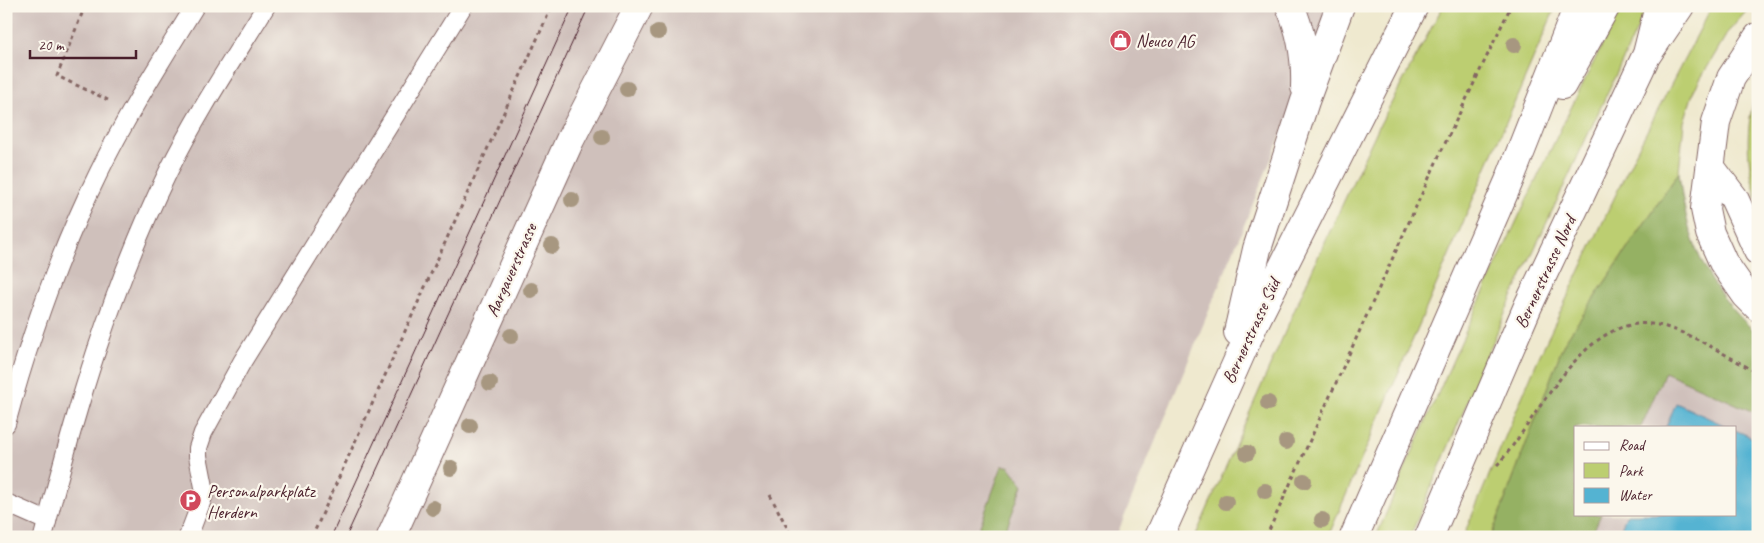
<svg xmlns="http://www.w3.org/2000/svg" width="1764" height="543" viewBox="0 0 1764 543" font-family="Caveat,sans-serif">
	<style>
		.industrial { fill: #cfc0bb }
		.green { fill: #bcce71; stroke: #83764e }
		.forest { fill: #95b163; stroke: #706847 }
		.water { fill: #54b3d2; stroke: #4f697e }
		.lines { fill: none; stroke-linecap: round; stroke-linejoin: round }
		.service-casing { stroke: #846664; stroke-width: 20 }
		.tertiary-casing { stroke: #846664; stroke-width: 30 }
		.secondary-casing { stroke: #846664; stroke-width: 30 }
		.primary-casing { stroke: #846664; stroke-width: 30 }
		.motorway-casing { stroke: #846664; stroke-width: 30 }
		.path { stroke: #846664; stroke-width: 3; stroke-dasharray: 4 4; stroke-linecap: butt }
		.service { stroke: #fff; stroke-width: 18 }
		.tertiary { stroke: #fff; stroke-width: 28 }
		.secondary { stroke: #fff; stroke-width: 28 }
		.primary { stroke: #fff; stroke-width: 28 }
		.motorway { stroke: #fff; stroke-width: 28 }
		.tram { stroke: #4a1f2b; stroke-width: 1 }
		.tree { fill: #a79780 }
		.labels { text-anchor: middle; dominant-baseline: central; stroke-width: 4.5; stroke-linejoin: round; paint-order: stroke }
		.poi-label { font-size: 18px; fill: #4a1f2b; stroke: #fbf7ec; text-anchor: start }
		.street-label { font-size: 18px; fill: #4a1f2b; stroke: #fbf7ec }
	</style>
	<rect width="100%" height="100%" fill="#fbf7ec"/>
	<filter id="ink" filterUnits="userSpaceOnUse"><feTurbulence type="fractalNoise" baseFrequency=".02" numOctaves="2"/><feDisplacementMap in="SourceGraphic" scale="10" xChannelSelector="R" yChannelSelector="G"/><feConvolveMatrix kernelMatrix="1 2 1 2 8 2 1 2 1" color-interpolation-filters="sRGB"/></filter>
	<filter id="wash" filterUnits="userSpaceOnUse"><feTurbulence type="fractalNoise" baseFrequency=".0096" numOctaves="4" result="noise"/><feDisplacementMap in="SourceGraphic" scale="20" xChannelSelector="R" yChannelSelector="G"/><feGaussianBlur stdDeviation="1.12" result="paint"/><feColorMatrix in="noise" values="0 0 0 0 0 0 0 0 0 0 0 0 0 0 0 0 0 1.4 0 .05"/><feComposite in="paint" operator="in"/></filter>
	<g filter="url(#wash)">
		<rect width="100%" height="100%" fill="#efe9cf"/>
		<!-- industrial -->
		<g class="industrial">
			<polygon points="6,6 1334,6 1116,537 6,537"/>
			<polygon points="1665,372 1758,414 1758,440 1735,430 1735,427 1728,427 1676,403 1666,427 1641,427"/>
			<polygon points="1601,514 1627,514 1617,537 1591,537"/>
		</g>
		<!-- green -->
		<g class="green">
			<polygon points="1443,6 1556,6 1328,537 1195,537 1317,259 1378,128"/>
			<path d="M1622 6H1648L1512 297 1410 537H1376C1452 357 1533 180 1622 6Z"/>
			<polygon points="1712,6 1751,6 1728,32 1694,90 1684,122 1679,172 1564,343 1491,537 1463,537 1538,359 1635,154"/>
			<path d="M1758 89V203C1747 166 1743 126 1758 89Z"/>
		</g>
		<!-- forest -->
		<g class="forest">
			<path d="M1679 172C1686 239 1706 289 1758 334V414L1665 372 1641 427H1575V514H1601L1591 537H1491L1564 343Z"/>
			<polygon points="1002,466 1009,466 1023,485 1003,537 976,537"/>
		</g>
		<!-- water -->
		<g class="water">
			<polygon points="1676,403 1728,427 1666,427"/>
			<polygon points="1735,430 1758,440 1758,537 1617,537 1627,514 1735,514"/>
		</g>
	</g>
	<g filter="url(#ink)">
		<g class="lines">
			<defs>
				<g id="service">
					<path d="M6 424C29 339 59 253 98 174 126 116 161 61 195 6"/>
					<polyline points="6,503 47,521"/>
					<path d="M43 537C75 412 111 289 168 172 196 115 232 61 266 6"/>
					<polyline points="188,537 205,492 198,456 198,448 203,433 242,362 463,6"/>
				</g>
				<polyline id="tertiary" points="391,537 570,140 639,6"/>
				<g id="secondary">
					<polyline points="1758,37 1731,78 1716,122 1705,209 1710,233 1723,262 1746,295 1758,307"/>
					<polyline points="1648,53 1680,6"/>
					<polyline points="1712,169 1734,198 1758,251"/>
				</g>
				<g id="primary">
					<path d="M1290 6C1302 33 1306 59 1305 87"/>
					<polyline points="1238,332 1257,249 1305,101 1340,6"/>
					<polyline points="1159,537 1254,324 1414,6"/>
					<polyline points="1429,537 1528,306 1647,54 1659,6"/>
				</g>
				<g id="motorway">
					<polyline points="1562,85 1606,6"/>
					<polyline points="1354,537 1509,181 1578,6"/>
				</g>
			</defs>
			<!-- service casing -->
			<use href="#service" class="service-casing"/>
			<!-- tertiary casing -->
			<use href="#tertiary" class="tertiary-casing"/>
			<!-- secondary casing -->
			<use href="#secondary" class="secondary-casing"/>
			<!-- primary casing -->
			<use href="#primary" class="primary-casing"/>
			<!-- motorway casing -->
			<use href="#motorway" class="motorway-casing"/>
			<!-- path -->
			<g class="path">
				<polyline points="85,6 57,76 108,100"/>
				<path d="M1497 465C1540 419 1586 302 1666 327 1697 336 1728 357 1758 373"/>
				<polyline points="770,495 792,537"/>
				<polyline points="312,537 552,6"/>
				<polyline points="1266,537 1439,156 1511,6"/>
			</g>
			<!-- service -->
			<use href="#service" class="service"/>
			<!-- tertiary -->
			<use href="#tertiary" class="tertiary"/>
			<!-- secondary -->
			<use href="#secondary" class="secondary"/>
			<!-- primary -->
			<use href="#primary" class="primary"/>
			<!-- motorway -->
			<use href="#motorway" class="motorway"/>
			<!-- tram -->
			<g class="tram">
				<polyline points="331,537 573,6"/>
				<polyline points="346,537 589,6"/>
			</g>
		</g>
		<!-- trees -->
		<g class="tree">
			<circle cx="658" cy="32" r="8"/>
			<circle cx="1514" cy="45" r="8"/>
			<circle cx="627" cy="89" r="8"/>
			<circle cx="602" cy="137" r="8"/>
			<circle cx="572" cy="200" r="8"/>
			<circle cx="552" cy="246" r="8"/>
			<circle cx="531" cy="290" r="8"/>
			<circle cx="511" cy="336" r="8"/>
			<circle cx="490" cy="383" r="8"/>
			<circle cx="1268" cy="403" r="8"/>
			<circle cx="470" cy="426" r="8"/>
			<circle cx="1286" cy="442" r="8"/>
			<circle cx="1247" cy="453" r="8"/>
			<circle cx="451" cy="468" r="8"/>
			<circle cx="1304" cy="481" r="8"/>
			<circle cx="1265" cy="491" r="8"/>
			<circle cx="1226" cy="502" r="8"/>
			<circle cx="433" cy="508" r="8"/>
			<circle cx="1322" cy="520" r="8"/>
		</g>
	</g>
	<!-- icons -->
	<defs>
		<symbol id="shop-disc" viewBox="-11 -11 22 22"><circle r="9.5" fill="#d1495b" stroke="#fbf7ec"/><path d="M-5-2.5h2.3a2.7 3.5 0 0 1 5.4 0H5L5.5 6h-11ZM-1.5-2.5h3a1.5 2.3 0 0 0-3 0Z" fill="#fff"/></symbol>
		<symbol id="parking-disc" viewBox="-11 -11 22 22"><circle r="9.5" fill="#d1495b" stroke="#fbf7ec"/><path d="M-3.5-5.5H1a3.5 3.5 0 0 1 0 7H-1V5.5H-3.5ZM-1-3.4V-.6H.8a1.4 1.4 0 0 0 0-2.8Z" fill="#fff"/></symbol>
	</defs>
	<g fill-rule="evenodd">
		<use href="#shop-disc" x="1108" y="28" width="25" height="25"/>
		<use href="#parking-disc" x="178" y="488" width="25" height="25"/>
	</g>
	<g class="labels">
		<!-- poi labels -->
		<g class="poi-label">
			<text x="1136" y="41">Neuco AG</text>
			<text x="207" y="491">Personalparkplatz<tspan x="207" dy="21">Herdern</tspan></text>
		</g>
		<!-- street labels -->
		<g class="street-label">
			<text transform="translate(511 270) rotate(-66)">Aargauerstrasse</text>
			<text transform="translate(1545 272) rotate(-65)">Bernerstrasse Nord</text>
			<text transform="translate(1251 331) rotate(-65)">Bernerstrasse Süd</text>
		</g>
	</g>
	<!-- margin -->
	<rect width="1764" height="543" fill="none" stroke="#fbf7ec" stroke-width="25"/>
	<!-- legend -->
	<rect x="1574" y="426" width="162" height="90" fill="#fbf7ec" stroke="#b4a19f"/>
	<rect x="1584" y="442" width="25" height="8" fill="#ffffff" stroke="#b4a19f"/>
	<text x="1619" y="450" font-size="15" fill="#4a1f2b">Road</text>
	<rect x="1584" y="463" width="25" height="15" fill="#bcce71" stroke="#b4a19f"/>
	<text x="1619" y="476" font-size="15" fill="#4a1f2b">Park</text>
	<rect x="1584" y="488" width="25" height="15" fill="#54b3d2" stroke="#b4a19f"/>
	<text x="1619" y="500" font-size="15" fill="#4a1f2b">Water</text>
	<!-- scale -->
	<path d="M30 50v8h106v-8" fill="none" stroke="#4a1f2b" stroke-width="2.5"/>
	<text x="38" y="50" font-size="15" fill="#4a1f2b" stroke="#fbf7ec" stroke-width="4" paint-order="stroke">20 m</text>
</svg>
